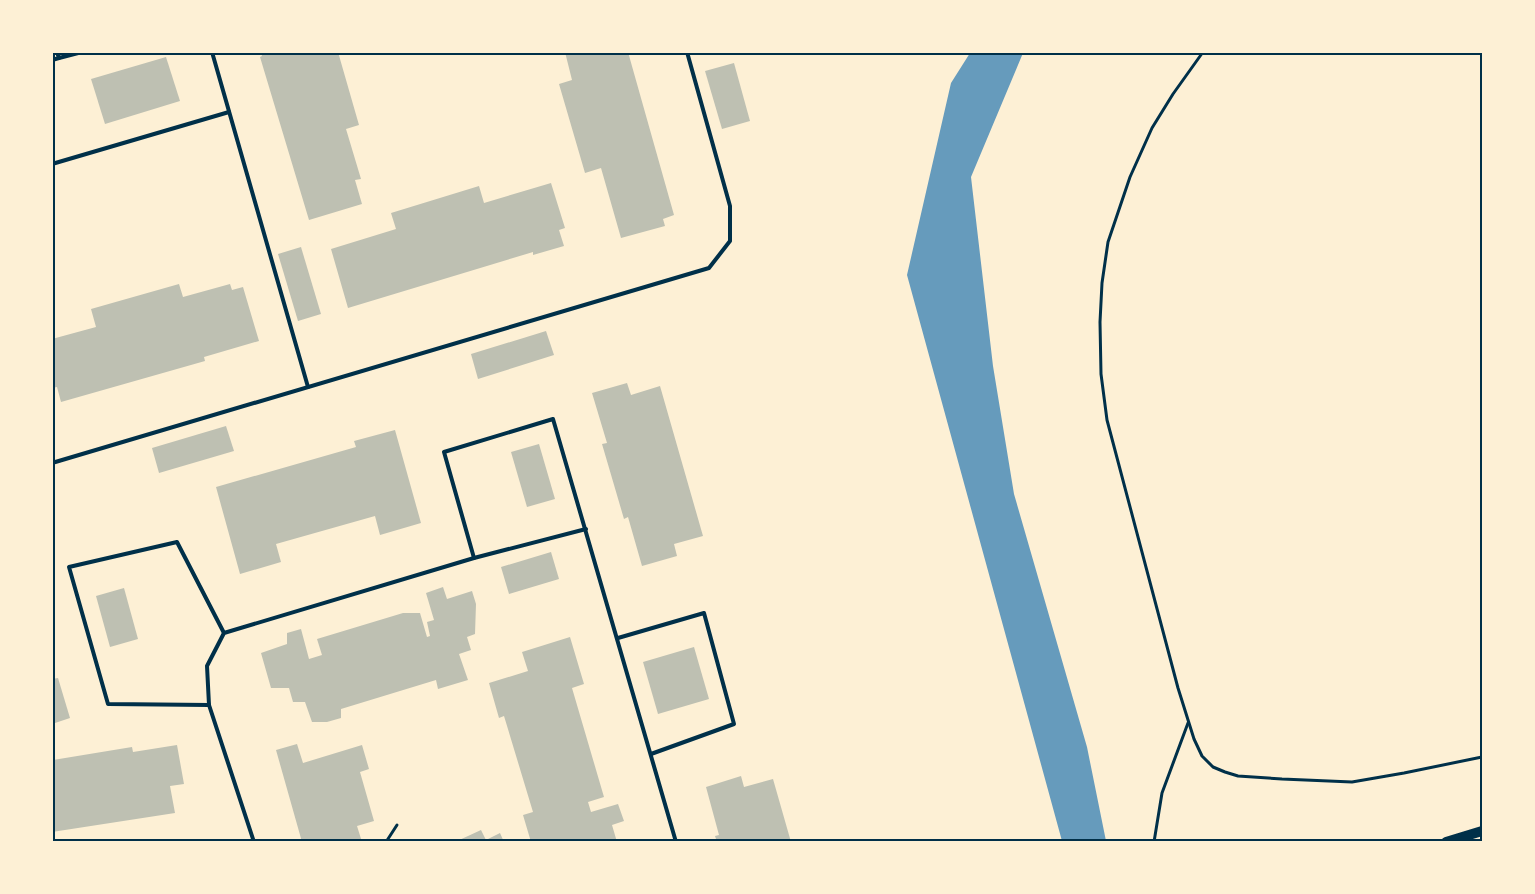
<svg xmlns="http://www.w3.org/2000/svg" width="1535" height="894" viewBox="0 0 1535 894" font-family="'Nunito Sans',sans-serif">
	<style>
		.water { fill: #669bbc }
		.building { fill: #bec0b2 }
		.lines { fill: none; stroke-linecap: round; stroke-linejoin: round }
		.path { stroke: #003049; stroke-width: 3 }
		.service { stroke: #003049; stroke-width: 4 }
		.secondary { stroke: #003049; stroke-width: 10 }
		.neatline { fill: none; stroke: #003049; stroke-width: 2 }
	</style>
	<rect width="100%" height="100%" fill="#fdf0d5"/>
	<!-- water -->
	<polygon class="water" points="970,53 1023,53 971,177 993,366 1014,494 1087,747 1106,841 1062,841 907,275 951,83"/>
	<!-- building -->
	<g class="building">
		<polygon points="261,52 338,52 359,125 346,129 361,179 355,180 362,204 309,220 260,57 262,56"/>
		<polygon points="565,52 628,52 674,215 663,219 665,226 621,238 601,168 585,173 559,84 572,80"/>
		<polygon points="166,57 180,101 105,124 91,79"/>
		<polygon points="734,63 750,121 722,129 705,71"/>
		<polygon points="551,183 565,228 559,230 564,246 533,255 533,252 348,308 331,249 396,229 391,213 479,186 484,203"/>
		<polygon points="301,247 321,314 298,321 278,254"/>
		<polygon points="179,284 183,297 230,284 232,290 243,287 259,341 204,357 205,361 61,402 57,387 52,388 52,339 96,327 91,309"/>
		<polygon points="546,331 554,355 478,379 471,354"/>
		<polygon points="627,383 631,395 660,386 703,536 674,544 677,556 642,566 628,517 624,519 602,444 607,443 592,393"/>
		<polygon points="226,426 234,451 159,473 152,448"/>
		<polygon points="395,430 421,523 380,535 375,516 276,544 281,562 240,574 216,487 356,447 354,441"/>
		<polygon points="539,444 555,499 527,507 511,452"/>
		<polygon points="551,552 559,579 509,594 501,567"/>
		<polygon points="443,587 447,599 472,591 476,604 475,634 467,637 471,650 459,654 468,680 438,689 436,680 341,709 341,718 327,722 312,722 305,702 293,702 289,688 271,688 261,653 287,644 287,633 301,629 309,659 322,655 317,639 403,613 420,613 427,637 430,636 427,622 434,620 426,593"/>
		<polygon points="124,588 138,639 110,647 96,596"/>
		<polygon points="570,637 584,684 572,688 604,797 588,802 591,812 618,804 624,821 612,825 617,842 531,842 523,815 533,812 504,716 499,718 489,683 528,671 522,652"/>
		<polygon points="694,647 709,699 658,714 643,662"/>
		<polygon points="58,678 70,718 52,724 52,679"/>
		<polygon points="297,744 303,763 362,745 369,769 360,772 374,821 357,826 362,842 302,842 276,750"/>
		<polygon points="177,745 184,784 170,786 175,813 52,832 52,776 55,775 53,760 132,747 133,752"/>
		<polygon points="741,776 744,787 773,779 791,842 717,842 715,836 719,835 706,787"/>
		<polygon points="481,830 486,840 500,833 504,842 455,842"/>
	</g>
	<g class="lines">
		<!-- path -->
		<g class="path">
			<polyline points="1203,52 1173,94 1152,128 1130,177 1108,242 1102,283 1100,322 1101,374 1107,420 1178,688 1194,739 1202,756 1213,767 1225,772 1238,776 1282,779 1352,782 1404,773 1482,757"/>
			<polyline points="386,842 397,825"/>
			<polyline points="1154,842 1162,793 1188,723"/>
		</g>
		<!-- service -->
		<g class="service">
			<polyline points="212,52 308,387"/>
			<polyline points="59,58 82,52"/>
			<polyline points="52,60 59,58 57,52"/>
			<polyline points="52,164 229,112"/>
			<polyline points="52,463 709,268 730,241 730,206 687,52"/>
			<polyline points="474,558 444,452 553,419 676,842"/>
			<polyline points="618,638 704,613 734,724 651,754"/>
			<polyline points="209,705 108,704 69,567 177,542 224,633"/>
			<polyline points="254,842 209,705 207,666 224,633 474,558 586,529"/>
		</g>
		<!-- secondary -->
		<polyline class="secondary" points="1446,842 1482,831"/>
	</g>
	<!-- border -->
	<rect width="1535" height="894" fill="none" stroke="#fdf0d5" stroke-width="108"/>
	<rect x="54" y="54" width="1427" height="786" class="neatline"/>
</svg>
